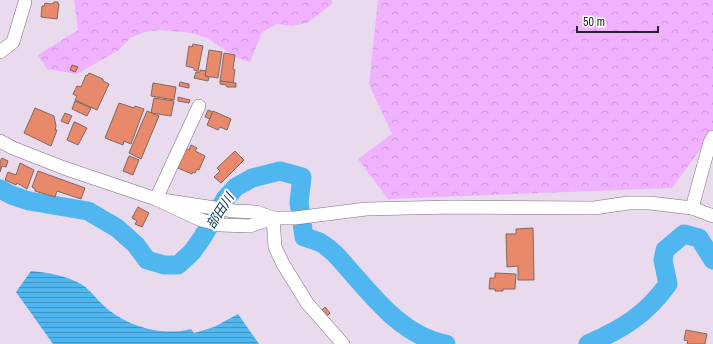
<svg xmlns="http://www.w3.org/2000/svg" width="713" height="344" viewBox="0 0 713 344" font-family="'Archivo Narrow','Noto Sans JP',sans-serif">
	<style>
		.forest { fill: url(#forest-crowns) }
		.water { fill: url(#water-rules) }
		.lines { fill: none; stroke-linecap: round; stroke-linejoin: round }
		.river { stroke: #4fb6f0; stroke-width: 19 }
		.building { fill: #e9896b; stroke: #7e6962 }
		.minor-casing { stroke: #7c6f7f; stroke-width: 14 }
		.minor { stroke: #fff; stroke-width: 13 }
		.labels { text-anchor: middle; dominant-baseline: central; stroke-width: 4; stroke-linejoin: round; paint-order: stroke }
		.water-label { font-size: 13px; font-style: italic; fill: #09374e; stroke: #fff }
	</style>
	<defs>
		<pattern id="forest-crowns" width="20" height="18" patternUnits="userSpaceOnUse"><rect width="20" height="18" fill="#f0b1ff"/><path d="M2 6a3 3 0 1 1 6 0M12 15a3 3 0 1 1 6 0" fill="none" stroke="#ce98db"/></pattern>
		<pattern id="water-rules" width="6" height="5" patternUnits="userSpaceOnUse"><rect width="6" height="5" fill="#4fb6f0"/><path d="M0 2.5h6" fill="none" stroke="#4294c2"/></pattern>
	</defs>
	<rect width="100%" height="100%" fill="#e9daed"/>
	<!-- forest -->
	<g class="forest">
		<polygon points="74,0 332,0 332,4 307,23 292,26 277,24 262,32 250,62 235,57 207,38 192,33 160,30 145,32 130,38 119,50 77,74 47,69 38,55 78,30"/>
		<polygon points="378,0 713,0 713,132 672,188 388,199 358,159 392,134 369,84"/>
	</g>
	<!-- water -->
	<path class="water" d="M31 271C48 273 65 275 81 284 92 291 99 303 110 311 132 328 165 336 191 329L194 333 214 327 238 314 259 344H53L16 292Z"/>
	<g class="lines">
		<!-- river -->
		<g class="river">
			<path d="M0 189 11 195 29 201 88 211 117 228 136 245 147 260 164 265H178L192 252 202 238 225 199 236 187 252 178 280 171 302 177 299 202 304 237C309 239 316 240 321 243 334 250 343 263 352 273 377 302 406 337 446 344"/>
			<path d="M588 344C622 329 646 315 668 284L663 260 665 250 684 234 699 238 713 260"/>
		</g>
	</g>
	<!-- building -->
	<g class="building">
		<polygon points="54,2 58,2 58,4 59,4 57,19 41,17 42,6 44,6 45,3 51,4 54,3"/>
		<polygon points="193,44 203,46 198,71 194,70 194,68 186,66 189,46 192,47"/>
		<polygon points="209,50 222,52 218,78 205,76"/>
		<polygon points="224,53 235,55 233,69 235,70 233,83 220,81"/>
		<polygon points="72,65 78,67 75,72 70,70"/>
		<polygon points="200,70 206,71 205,76 209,77 208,81 194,78 196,72 200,72"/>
		<polygon points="89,73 103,79 103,81 109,84 97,110 75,100 77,96 73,94 77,86 81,87 86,75 87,76"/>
		<polygon points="220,81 236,83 236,87 227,87 226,85 220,84"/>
		<polygon points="180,82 189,84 189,88 179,86"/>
		<polygon points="153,83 176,87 174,100 151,96"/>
		<polygon points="178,97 190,100 189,103 178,101"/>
		<polygon points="154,98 174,101 171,116 151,113"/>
		<polygon points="75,101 91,108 87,116 72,109"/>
		<polygon points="119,103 134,108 135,106 144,109 131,144 124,141 123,145 105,138"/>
		<polygon points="35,108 54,116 56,126 55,130 57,130 51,146 24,133"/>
		<polygon points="208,110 213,112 210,119 205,117"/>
		<polygon points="147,111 159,116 141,159 129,153"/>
		<polygon points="213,111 231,119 227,130 220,127 218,130 207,125"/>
		<polygon points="65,113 72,116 68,124 61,121"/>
		<polygon points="74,122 75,122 87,128 78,145 67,140"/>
		<polygon points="191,145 197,148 195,151 205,156 199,170 197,169 195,173 193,172 192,174 178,168 184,147 189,150"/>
		<polygon points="235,151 244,160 221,183 214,177 220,171 217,168"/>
		<polygon points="129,156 139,160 133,175 123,171"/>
		<polygon points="2,158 8,161 6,167 2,166 0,172 0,161"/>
		<polygon points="20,163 34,170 27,189 17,183 16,185 5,180 8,172 16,175"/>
		<polygon points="38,171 85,188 81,199 57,191 55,197 35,191 35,189 32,187"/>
		<polygon points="138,207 149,213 142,227 135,224 137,221 132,218"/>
		<polygon points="533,228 534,280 518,280 518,266 507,267 506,234 516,234 516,229"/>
		<polygon points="495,273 516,274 515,289 503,289 503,291 495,291 495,289 489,289 490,278 495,278"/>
		<polygon points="325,307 330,313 327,316 322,310"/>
		<polygon points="686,330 707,334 705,344 687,344 688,341 684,340"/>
	</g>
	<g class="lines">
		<defs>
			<g id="minor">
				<polyline points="0,52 13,42 25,2"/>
				<polyline points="0,141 13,148 64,168 156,199 201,220 221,225 250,226 273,218"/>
				<polyline points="156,199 234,211 256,212 273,218 295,218 366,209 453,207 594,208 628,203 650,203 692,208 713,216"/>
				<polyline points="156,199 199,106"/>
				<polyline points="692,208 710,142 713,137"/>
				<polyline points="273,218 275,247 283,264 307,303 343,344"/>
			</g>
		</defs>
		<!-- minor casing -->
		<use href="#minor" class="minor-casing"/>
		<!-- minor -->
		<use href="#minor" class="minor"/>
	</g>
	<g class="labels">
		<!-- water labels -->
		<g class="water-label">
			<text transform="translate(220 211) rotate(-57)">部田川</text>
		</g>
	</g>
	<!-- scale -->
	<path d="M577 26v6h81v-6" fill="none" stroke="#272228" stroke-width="2"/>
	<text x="583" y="26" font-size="12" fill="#272228" stroke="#ffffff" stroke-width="3" paint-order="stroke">50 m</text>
</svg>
